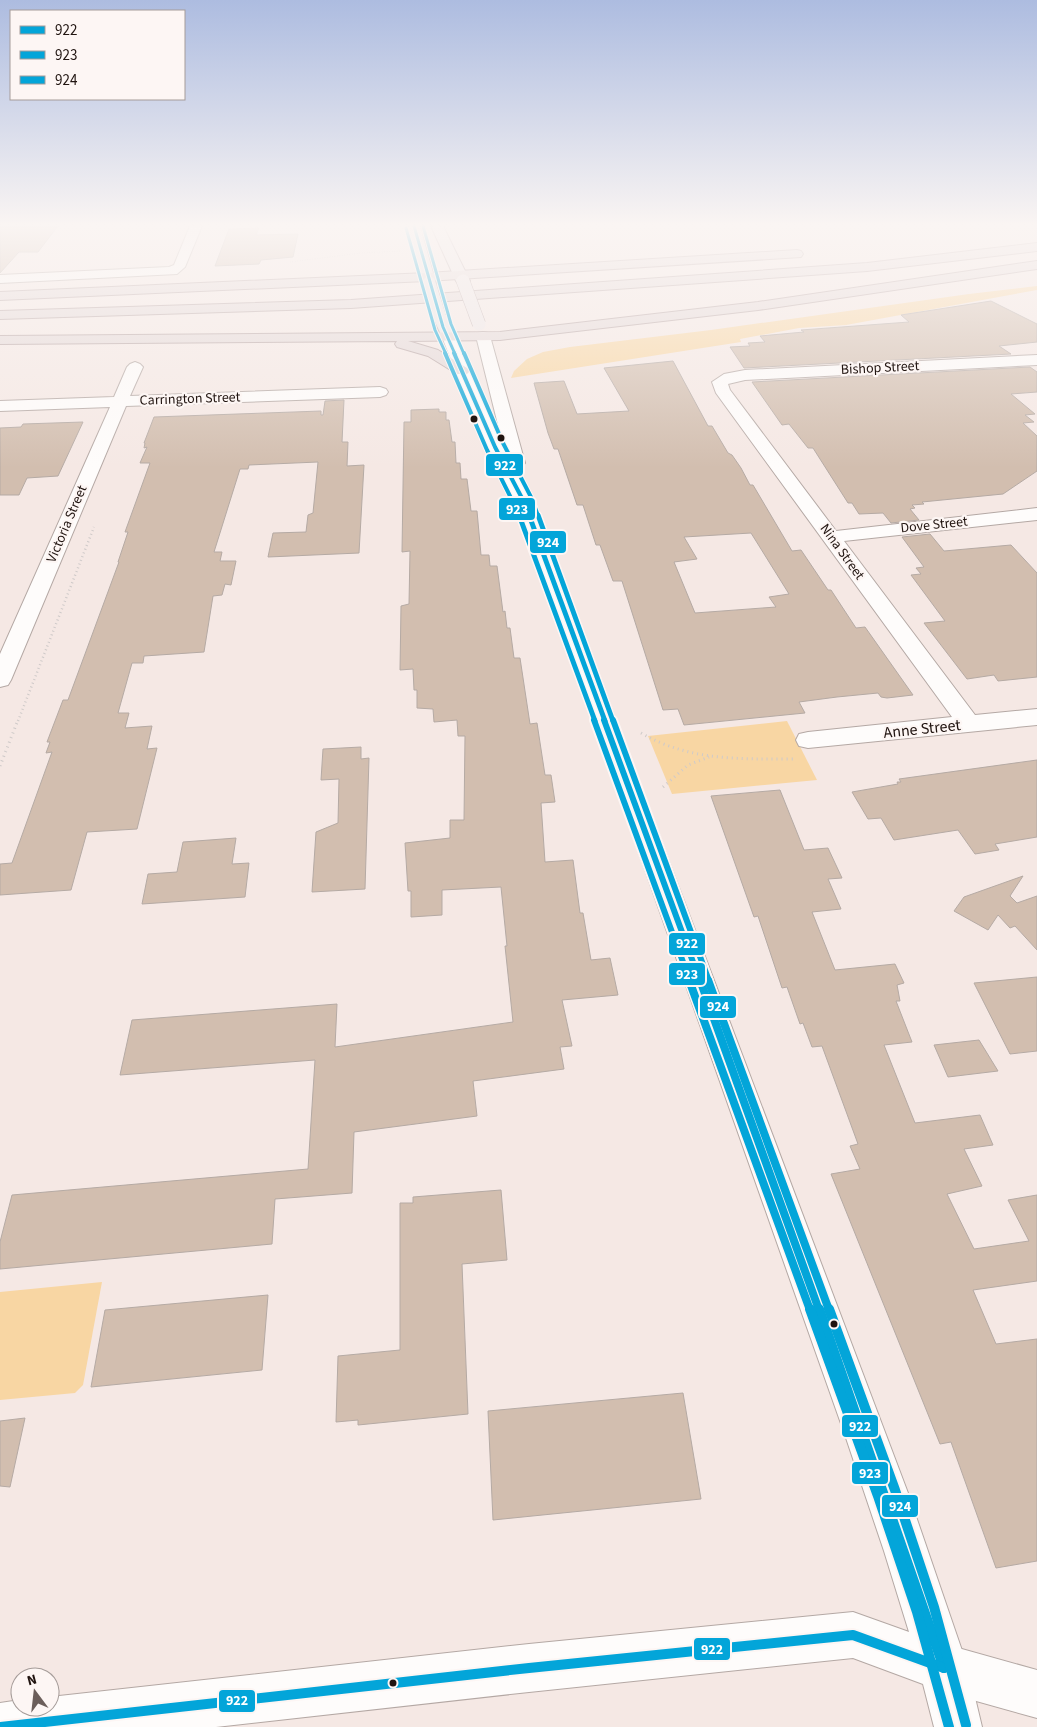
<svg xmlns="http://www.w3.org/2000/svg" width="1037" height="1727" viewBox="0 0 1037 1727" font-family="'Source Sans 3',sans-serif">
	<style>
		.green { fill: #f8d6a3 }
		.building { fill: #d2beaf; stroke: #b5aaa4; fill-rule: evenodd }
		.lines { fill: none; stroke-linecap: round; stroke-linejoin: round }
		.minor-casing { stroke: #b4a8a4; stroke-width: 2 }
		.tertiary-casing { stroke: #b4a8a4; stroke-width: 2 }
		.secondary-casing { stroke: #b4a8a4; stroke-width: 2 }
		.primary-casing { stroke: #b5a2a1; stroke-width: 2 }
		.motorway-casing { stroke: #b5a2a1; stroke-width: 2 }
		.path-far2 { stroke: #cfcac9; stroke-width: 1; stroke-dasharray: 0.5 2; stroke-linecap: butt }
		.path-far1 { stroke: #cfcac9; stroke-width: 2.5; stroke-dasharray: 1 3; stroke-linecap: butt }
		.path { stroke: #cfcac9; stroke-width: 3; stroke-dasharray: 1 4; stroke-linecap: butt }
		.minor { fill: #fefcfb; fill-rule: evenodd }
		.tertiary { fill: #fefcfb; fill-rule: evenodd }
		.secondary { fill: #fefcfb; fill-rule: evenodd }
		.primary { fill: #eee6e6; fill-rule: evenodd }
		.motorway { fill: #e4d8d7; fill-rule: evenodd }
		.primary-bridge-casing { stroke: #b5a2a1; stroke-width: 14; stroke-linecap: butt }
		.primary-bridge { stroke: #eee6e6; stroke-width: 13 }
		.bus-1-far5-casing { stroke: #fdf6f4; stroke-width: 5 }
		.bus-1-far4-casing { stroke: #fdf6f4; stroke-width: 6 }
		.bus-1-far3-casing { stroke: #fdf6f4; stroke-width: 8 }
		.bus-1-far2-casing { stroke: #fdf6f4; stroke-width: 10 }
		.bus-1-far1-casing { stroke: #fdf6f4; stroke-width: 11 }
		.bus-1-casing { stroke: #fdf6f4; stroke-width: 14 }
		.bus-2-far5-casing { stroke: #fdf6f4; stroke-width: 5 }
		.bus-2-far4-casing { stroke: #fdf6f4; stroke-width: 6 }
		.bus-2-far3-casing { stroke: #fdf6f4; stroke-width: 8 }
		.bus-2-far2-casing { stroke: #fdf6f4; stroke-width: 10 }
		.bus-2-far1-casing { stroke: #fdf6f4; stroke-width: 11 }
		.bus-2-casing { stroke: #fdf6f4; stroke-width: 14 }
		.bus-3-far5-casing { stroke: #fdf6f4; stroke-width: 5 }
		.bus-3-far4-casing { stroke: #fdf6f4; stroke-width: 6 }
		.bus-3-far3-casing { stroke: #fdf6f4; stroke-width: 8 }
		.bus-3-far2-casing { stroke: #fdf6f4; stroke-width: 10 }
		.bus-3-far1-casing { stroke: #fdf6f4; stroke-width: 11 }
		.bus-3-casing { stroke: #fdf6f4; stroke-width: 14 }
		.bus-1-far5 { stroke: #03a5d9; stroke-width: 3 }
		.bus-1-far4 { stroke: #03a5d9; stroke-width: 4 }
		.bus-1-far3 { stroke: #03a5d9; stroke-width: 5 }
		.bus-1-far2 { stroke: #03a5d9; stroke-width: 6 }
		.bus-1-far1 { stroke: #03a5d9; stroke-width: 8 }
		.bus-1 { stroke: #03a5d9; stroke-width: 10 }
		.bus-2-far5 { stroke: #03a5d9; stroke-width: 3 }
		.bus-2-far4 { stroke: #03a5d9; stroke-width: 4 }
		.bus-2-far3 { stroke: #03a5d9; stroke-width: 5 }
		.bus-2-far2 { stroke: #03a5d9; stroke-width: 6 }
		.bus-2-far1 { stroke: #03a5d9; stroke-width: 8 }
		.bus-2 { stroke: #03a5d9; stroke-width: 10 }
		.bus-3-far5 { stroke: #03a5d9; stroke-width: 3 }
		.bus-3-far4 { stroke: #03a5d9; stroke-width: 4 }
		.bus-3-far3 { stroke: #03a5d9; stroke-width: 5 }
		.bus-3-far2 { stroke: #03a5d9; stroke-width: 6 }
		.bus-3-far1 { stroke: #03a5d9; stroke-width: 8 }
		.bus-3 { stroke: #03a5d9; stroke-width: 10 }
		.bus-dot { fill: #201410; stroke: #fdf6f4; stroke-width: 2 }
		.labels { text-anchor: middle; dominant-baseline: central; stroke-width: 4.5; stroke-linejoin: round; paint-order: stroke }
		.far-street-label { font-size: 14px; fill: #201410; stroke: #fdf6f4 }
		.street-label { font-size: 16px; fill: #201410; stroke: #fdf6f4 }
		.line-badge { stroke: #fdf6f4; stroke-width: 2 }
		.badge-label { font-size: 14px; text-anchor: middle; font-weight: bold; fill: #fff }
	</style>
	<rect width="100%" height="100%" fill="#f5e8e4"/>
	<!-- green -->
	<g class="green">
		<polygon points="1037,286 1037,290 846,325 799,328 740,339 741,342 511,378 514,371 527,359 543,352 570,347 711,330 969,294"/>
		<polygon points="787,721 817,780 672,794 648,736"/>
		<polygon points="102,1282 83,1385 75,1393 0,1400 0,1292"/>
	</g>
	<!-- building -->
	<g class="building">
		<polygon points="0,226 58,226 38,252 19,252 0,273"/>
		<polygon points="259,228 256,235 298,234 293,257 261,260 259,264 215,266 229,229"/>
		<polygon points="991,301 1037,324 1037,342 999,346 1011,354 744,368 730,347 750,346 748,343 765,342 760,336 804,332 801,330 909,322 901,315"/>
		<path d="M673 361 708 426H712L728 453 732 455 741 468 750 485H753L792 551 801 550 828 590H831L856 628 865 627 913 695 887 698 881 697 878 693 837 697 799 702 805 713 684 725 678 709 663 710 622 581H613L600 545H596L583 505H577L558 449H554L548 433 534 383 564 381 577 414 629 411 604 368ZM751 533 789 594 769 597 776 607 695 613 674 562 697 559 684 537Z"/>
		<polygon points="1030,367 1037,372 1037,392 1011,394 1035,414 1025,415 1034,422 1023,423 1037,436 1037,471 1003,494 922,502 924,504 912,505 915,508 910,509 919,520 891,523 883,513 859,514 852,503 848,503 813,448 808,448 789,424 782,425 752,382"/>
		<polygon points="344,400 342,442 348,442 347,466 364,465 359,553 268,557 273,533 306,532 308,515 313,513 318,462 249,465 248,469 240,469 214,552 222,552 220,561 236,561 231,585 225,584 222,595 213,596 204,652 144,656 143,663 132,663 118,713 129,713 125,728 152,726 147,749 157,748 137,829 87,832 71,890 0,895 0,864 12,863 52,752 46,753 50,742 47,742 63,700 68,700 119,562 118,562 128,532 125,532 150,463 140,463 147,447 144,448 145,443 144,443 154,417 321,411 321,415 323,415 325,401"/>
		<polygon points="439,409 439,412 446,412 446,420 449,420 452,442 455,442 456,463 460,463 461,479 467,479 471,511 477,511 481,555 489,555 490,566 497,566 503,612 505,611 507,628 510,628 514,658 520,658 530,724 537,723 545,775 551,775 555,802 541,803 545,862 573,860 580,913 583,913 591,960 610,958 618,995 562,1000 572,1046 560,1047 564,1069 473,1081 477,1116 354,1132 352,1193 275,1199 272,1244 0,1269 0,1242 12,1195 308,1169 315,1060 120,1075 132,1020 337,1004 335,1047 513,1022 505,946 507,946 501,887 442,890 442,915 411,917 411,891 408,891 405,843 450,838 450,820 464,820 465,736 458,736 457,720 434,722 433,709 417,708 417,690 414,690 413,669 400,670 401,606 409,604 410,551 402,552 404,422 411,422 411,410"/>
		<polygon points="83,422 58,476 27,478 19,495 0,495 0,428 21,427 23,424"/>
		<polygon points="930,534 944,551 1011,545 1037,573 1037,677 998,681 994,675 967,679 924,623 945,621 911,575 921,574 916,568 924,567 902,537"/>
		<polygon points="361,747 361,759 369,758 365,889 312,892 316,832 338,823 339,779 321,780 323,749"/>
		<polygon points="1037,760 1037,837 995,844 999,850 975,854 958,830 894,840 881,818 868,819 852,792 898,784 897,782 901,782 899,779"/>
		<polygon points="780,790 804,850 828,848 842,878 828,879 841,909 812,912 835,970 895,964 904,983 897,985 900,1001 896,1001 912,1042 884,1045 915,1123 980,1115 993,1145 964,1149 982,1186 947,1194 974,1249 1029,1241 1008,1200 1037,1195 1037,1281 973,1290 996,1344 1037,1339 1037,1561 996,1568 951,1442 940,1444 831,1174 860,1169 850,1146 858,1144 822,1046 812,1047 803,1023 800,1024 787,987 782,988 758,916 754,917 711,796"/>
		<polygon points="236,838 232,864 249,863 245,897 142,904 148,874 177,872 183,842"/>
		<polygon points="1023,876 1010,896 1017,903 1037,896 1037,950 1015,926 1010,928 998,915 988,930 954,911 964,897"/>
		<polygon points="1037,977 1037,1051 1010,1054 974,983"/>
		<polygon points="979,1040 998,1071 948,1077 934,1045"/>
		<polygon points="501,1190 507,1260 462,1264 468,1414 358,1425 358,1420 336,1422 338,1356 400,1350 400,1203 413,1203 413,1197"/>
		<polygon points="268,1295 262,1370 91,1387 105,1310"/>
		<polygon points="683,1393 701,1499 493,1520 488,1411"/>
		<polygon points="25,1418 10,1487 0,1486 0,1421"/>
	</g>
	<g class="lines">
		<defs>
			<g id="minor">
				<polygon points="190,226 202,226 185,267 177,274 0,283 0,275 169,267 174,265"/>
				<polygon points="1037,355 1037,365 745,380 728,384 730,390 836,531 1037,508 1037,520 844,541 975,715 1037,709 1037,725 808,748 799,746 796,740 799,734 808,732 952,717 716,393 712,382 724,374 745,370"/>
				<polygon points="135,362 140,364 143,367 130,396 380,387 386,389 388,392 386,395 380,397 126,406 11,680 8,685 0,687 0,654 110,407 0,411 0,401 114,397 127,367 130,364"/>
			</g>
			<polygon id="tertiary" points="944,1644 1037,1670 1037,1718 944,1692 927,1685 920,1668 927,1651"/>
			<polygon id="secondary" points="483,332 488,333 490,336 525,463 522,467 515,468 533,502 908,1493 968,1668 982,1727 934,1727 923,1684 853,1658 529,1692 216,1727 0,1727 0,1703 20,1700 20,1707 50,1707 50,1697 529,1644 853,1612 909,1632 884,1551 845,1435 515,502 486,447 442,337 444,334 454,334 456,337 503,445 476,336 478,333"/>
			<g id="primary">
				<polygon points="408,226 420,226 436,283 434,286 429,287 422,283"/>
				<polygon points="431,226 443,226 470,281 468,284 458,284 456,281"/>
				<polygon points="439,311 446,315 456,337 454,340 444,340 442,337 432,315"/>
			</g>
			<g id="motorway">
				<polygon points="1037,243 1037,251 867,271 351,308 0,319 0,311 351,300 867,263"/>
				<polygon points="797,250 801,251 803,254 801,257 427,281 0,300 0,292 427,273"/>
				<polygon points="1037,261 1037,269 758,310 500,340 408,341 438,350 467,368 470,371 467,374 457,374 428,356 397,347 395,344 397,341 0,344 0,336 500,332 758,302"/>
			</g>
		</defs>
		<!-- minor casing -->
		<use href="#minor" class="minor-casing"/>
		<!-- tertiary casing -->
		<use href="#tertiary" class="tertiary-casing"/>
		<!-- secondary casing -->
		<use href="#secondary" class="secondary-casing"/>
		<!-- primary casing -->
		<use href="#primary" class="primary-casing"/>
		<!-- motorway casing -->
		<use href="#motorway" class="motorway-casing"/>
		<!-- path-far2 -->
		<polyline class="path-far2" points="290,262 361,253 401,251"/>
		<!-- path-far1 -->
		<polyline class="path-far1" points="18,721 94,527"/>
		<!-- path -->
		<g class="path">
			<path d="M641 733C690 761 738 759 793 759"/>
			<polyline points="0,766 18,720"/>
			<polyline points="663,787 688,765 709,757"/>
		</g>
		<!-- minor -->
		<use href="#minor" class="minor"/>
		<!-- tertiary -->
		<use href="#tertiary" class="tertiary"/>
		<!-- secondary -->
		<use href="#secondary" class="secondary"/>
		<!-- primary -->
		<use href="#primary" class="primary"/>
		<!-- motorway -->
		<use href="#motorway" class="motorway"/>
		<defs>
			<g id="primary-bridge">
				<polyline points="463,281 479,324"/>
				<polyline points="429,283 439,315"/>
			</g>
		</defs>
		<!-- primary-bridge casing -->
		<use href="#primary-bridge" class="primary-bridge-casing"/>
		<!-- primary-bridge -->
		<use href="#primary-bridge" class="primary-bridge"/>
		<defs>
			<polyline id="bus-1-far5" points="414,226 443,327 455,354"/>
			<polyline id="bus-1-far4" points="454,353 495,447 524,502 529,516"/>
			<polyline id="bus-1-far3" points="529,515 605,721"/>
			<polyline id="bus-1-far2" points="604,720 700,981"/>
			<polyline id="bus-1-far1" points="700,980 819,1310"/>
			<g id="bus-1">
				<polyline points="819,1309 944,1668"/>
				<polyline points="0,1727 529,1668 853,1635 944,1668"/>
			</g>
			<polyline id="bus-2-far5" points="406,228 435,330 446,354"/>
			<polyline id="bus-2-far4" points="445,353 487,450 520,516"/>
			<polyline id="bus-2-far3" points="519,515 595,721"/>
			<polyline id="bus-2-far2" points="594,720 690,981"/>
			<polyline id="bus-2-far1" points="689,980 810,1310"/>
			<polyline id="bus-2" points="810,1309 878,1496 917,1612 949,1727"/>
			<polyline id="bus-3-far5" points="423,226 451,324 464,354"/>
			<polyline id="bus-3-far4" points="464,353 503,443 532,499 538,516"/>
			<polyline id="bus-3-far3" points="538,515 613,721"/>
			<polyline id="bus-3-far2" points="613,720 709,981"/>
			<polyline id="bus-3-far1" points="708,980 829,1310"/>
			<polyline id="bus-3" points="829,1309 895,1490 934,1607 966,1725"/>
		</defs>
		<!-- bus-1-far5 casing -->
		<use href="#bus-1-far5" class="bus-1-far5-casing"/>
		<!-- bus-1-far4 casing -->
		<use href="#bus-1-far4" class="bus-1-far4-casing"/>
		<!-- bus-1-far3 casing -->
		<use href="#bus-1-far3" class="bus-1-far3-casing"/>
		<!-- bus-1-far2 casing -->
		<use href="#bus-1-far2" class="bus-1-far2-casing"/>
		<!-- bus-1-far1 casing -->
		<use href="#bus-1-far1" class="bus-1-far1-casing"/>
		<!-- bus-1 casing -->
		<use href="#bus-1" class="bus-1-casing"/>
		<!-- bus-2-far5 casing -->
		<use href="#bus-2-far5" class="bus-2-far5-casing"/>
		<!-- bus-2-far4 casing -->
		<use href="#bus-2-far4" class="bus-2-far4-casing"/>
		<!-- bus-2-far3 casing -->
		<use href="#bus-2-far3" class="bus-2-far3-casing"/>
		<!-- bus-2-far2 casing -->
		<use href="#bus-2-far2" class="bus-2-far2-casing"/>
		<!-- bus-2-far1 casing -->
		<use href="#bus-2-far1" class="bus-2-far1-casing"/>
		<!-- bus-2 casing -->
		<use href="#bus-2" class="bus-2-casing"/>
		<!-- bus-3-far5 casing -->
		<use href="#bus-3-far5" class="bus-3-far5-casing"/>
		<!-- bus-3-far4 casing -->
		<use href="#bus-3-far4" class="bus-3-far4-casing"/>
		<!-- bus-3-far3 casing -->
		<use href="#bus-3-far3" class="bus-3-far3-casing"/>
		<!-- bus-3-far2 casing -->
		<use href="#bus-3-far2" class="bus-3-far2-casing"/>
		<!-- bus-3-far1 casing -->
		<use href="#bus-3-far1" class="bus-3-far1-casing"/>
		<!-- bus-3 casing -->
		<use href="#bus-3" class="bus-3-casing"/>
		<!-- bus-1-far5 -->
		<use href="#bus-1-far5" class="bus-1-far5"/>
		<!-- bus-1-far4 -->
		<use href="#bus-1-far4" class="bus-1-far4"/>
		<!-- bus-1-far3 -->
		<use href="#bus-1-far3" class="bus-1-far3"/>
		<!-- bus-1-far2 -->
		<use href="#bus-1-far2" class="bus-1-far2"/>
		<!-- bus-1-far1 -->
		<use href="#bus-1-far1" class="bus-1-far1"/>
		<!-- bus-1 -->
		<use href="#bus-1" class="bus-1"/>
		<!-- bus-2-far5 -->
		<use href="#bus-2-far5" class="bus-2-far5"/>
		<!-- bus-2-far4 -->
		<use href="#bus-2-far4" class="bus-2-far4"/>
		<!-- bus-2-far3 -->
		<use href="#bus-2-far3" class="bus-2-far3"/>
		<!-- bus-2-far2 -->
		<use href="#bus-2-far2" class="bus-2-far2"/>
		<!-- bus-2-far1 -->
		<use href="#bus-2-far1" class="bus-2-far1"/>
		<!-- bus-2 -->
		<use href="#bus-2" class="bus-2"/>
		<!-- bus-3-far5 -->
		<use href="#bus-3-far5" class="bus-3-far5"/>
		<!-- bus-3-far4 -->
		<use href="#bus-3-far4" class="bus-3-far4"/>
		<!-- bus-3-far3 -->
		<use href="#bus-3-far3" class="bus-3-far3"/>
		<!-- bus-3-far2 -->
		<use href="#bus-3-far2" class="bus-3-far2"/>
		<!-- bus-3-far1 -->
		<use href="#bus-3-far1" class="bus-3-far1"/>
		<!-- bus-3 -->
		<use href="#bus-3" class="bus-3"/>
	</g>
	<!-- sky -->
	<linearGradient id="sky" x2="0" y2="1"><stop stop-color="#adbce0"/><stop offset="0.48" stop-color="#faf5f3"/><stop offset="1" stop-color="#faf5f3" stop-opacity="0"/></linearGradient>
	<rect width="1037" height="468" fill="url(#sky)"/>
	<!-- markers -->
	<g class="bus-dot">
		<circle cx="474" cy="419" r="4.5"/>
		<circle cx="501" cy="438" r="4.5"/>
		<circle cx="834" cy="1324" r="4.5"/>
		<circle cx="393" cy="1683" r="4.5"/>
	</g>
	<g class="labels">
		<!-- far-street labels -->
		<g class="far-street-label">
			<text transform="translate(880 368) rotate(-3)">Bishop Street</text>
			<text transform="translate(190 399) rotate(-2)">Carrington Street</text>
			<text transform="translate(67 524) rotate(-67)">Victoria Street</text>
			<text transform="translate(934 525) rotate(-6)">Dove Street</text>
			<text transform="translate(842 552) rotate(54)">Nina Street</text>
		</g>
		<!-- street labels -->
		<g class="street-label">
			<text transform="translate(922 729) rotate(-6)">Anne Street</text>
		</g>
	</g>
	<g class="line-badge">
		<rect x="485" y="453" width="39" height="24" rx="5" fill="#03a5d9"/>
		<rect x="498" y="497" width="38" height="24" rx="5" fill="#03a5d9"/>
		<rect x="529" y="530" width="38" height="24" rx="5" fill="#03a5d9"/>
		<rect x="668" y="932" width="38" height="24" rx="5" fill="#03a5d9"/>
		<rect x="668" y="962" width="38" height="24" rx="5" fill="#03a5d9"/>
		<rect x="699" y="995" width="38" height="24" rx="5" fill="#03a5d9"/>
		<rect x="841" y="1414" width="38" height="24" rx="5" fill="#03a5d9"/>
		<rect x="851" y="1461" width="38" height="24" rx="5" fill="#03a5d9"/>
		<rect x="881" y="1494" width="38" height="24" rx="5" fill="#03a5d9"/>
		<rect x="693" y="1637" width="38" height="24" rx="5" fill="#03a5d9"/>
		<rect x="218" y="1689" width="38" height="24" rx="5" fill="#03a5d9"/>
	</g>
	<g class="badge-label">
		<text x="505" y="470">922</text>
		<text x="517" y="514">923</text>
		<text x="548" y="547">924</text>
		<text x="687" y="948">922</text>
		<text x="687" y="979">923</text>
		<text x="718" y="1011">924</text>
		<text x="860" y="1431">922</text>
		<text x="870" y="1478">923</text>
		<text x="900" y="1511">924</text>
		<text x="712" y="1654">922</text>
		<text x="237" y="1705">922</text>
	</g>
	<!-- legend -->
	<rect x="10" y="10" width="175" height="90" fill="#fdf6f4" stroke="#a59c99"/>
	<rect x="20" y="26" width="25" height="8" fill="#03a5d9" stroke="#a59c99"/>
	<text x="55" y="35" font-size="15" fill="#201410">922</text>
	<rect x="20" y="51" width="25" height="8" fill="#03a5d9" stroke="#a59c99"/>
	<text x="55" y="60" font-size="15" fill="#201410">923</text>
	<rect x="20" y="76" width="25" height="8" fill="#03a5d9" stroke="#a59c99"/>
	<text x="55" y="85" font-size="15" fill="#201410">924</text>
	<!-- north arrow -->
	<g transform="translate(35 1692) rotate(345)"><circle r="24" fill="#fdf6f4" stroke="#a59c99"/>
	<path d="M0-4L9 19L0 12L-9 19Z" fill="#6b5e5a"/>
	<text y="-8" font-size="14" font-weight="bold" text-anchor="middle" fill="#201410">N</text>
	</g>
</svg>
